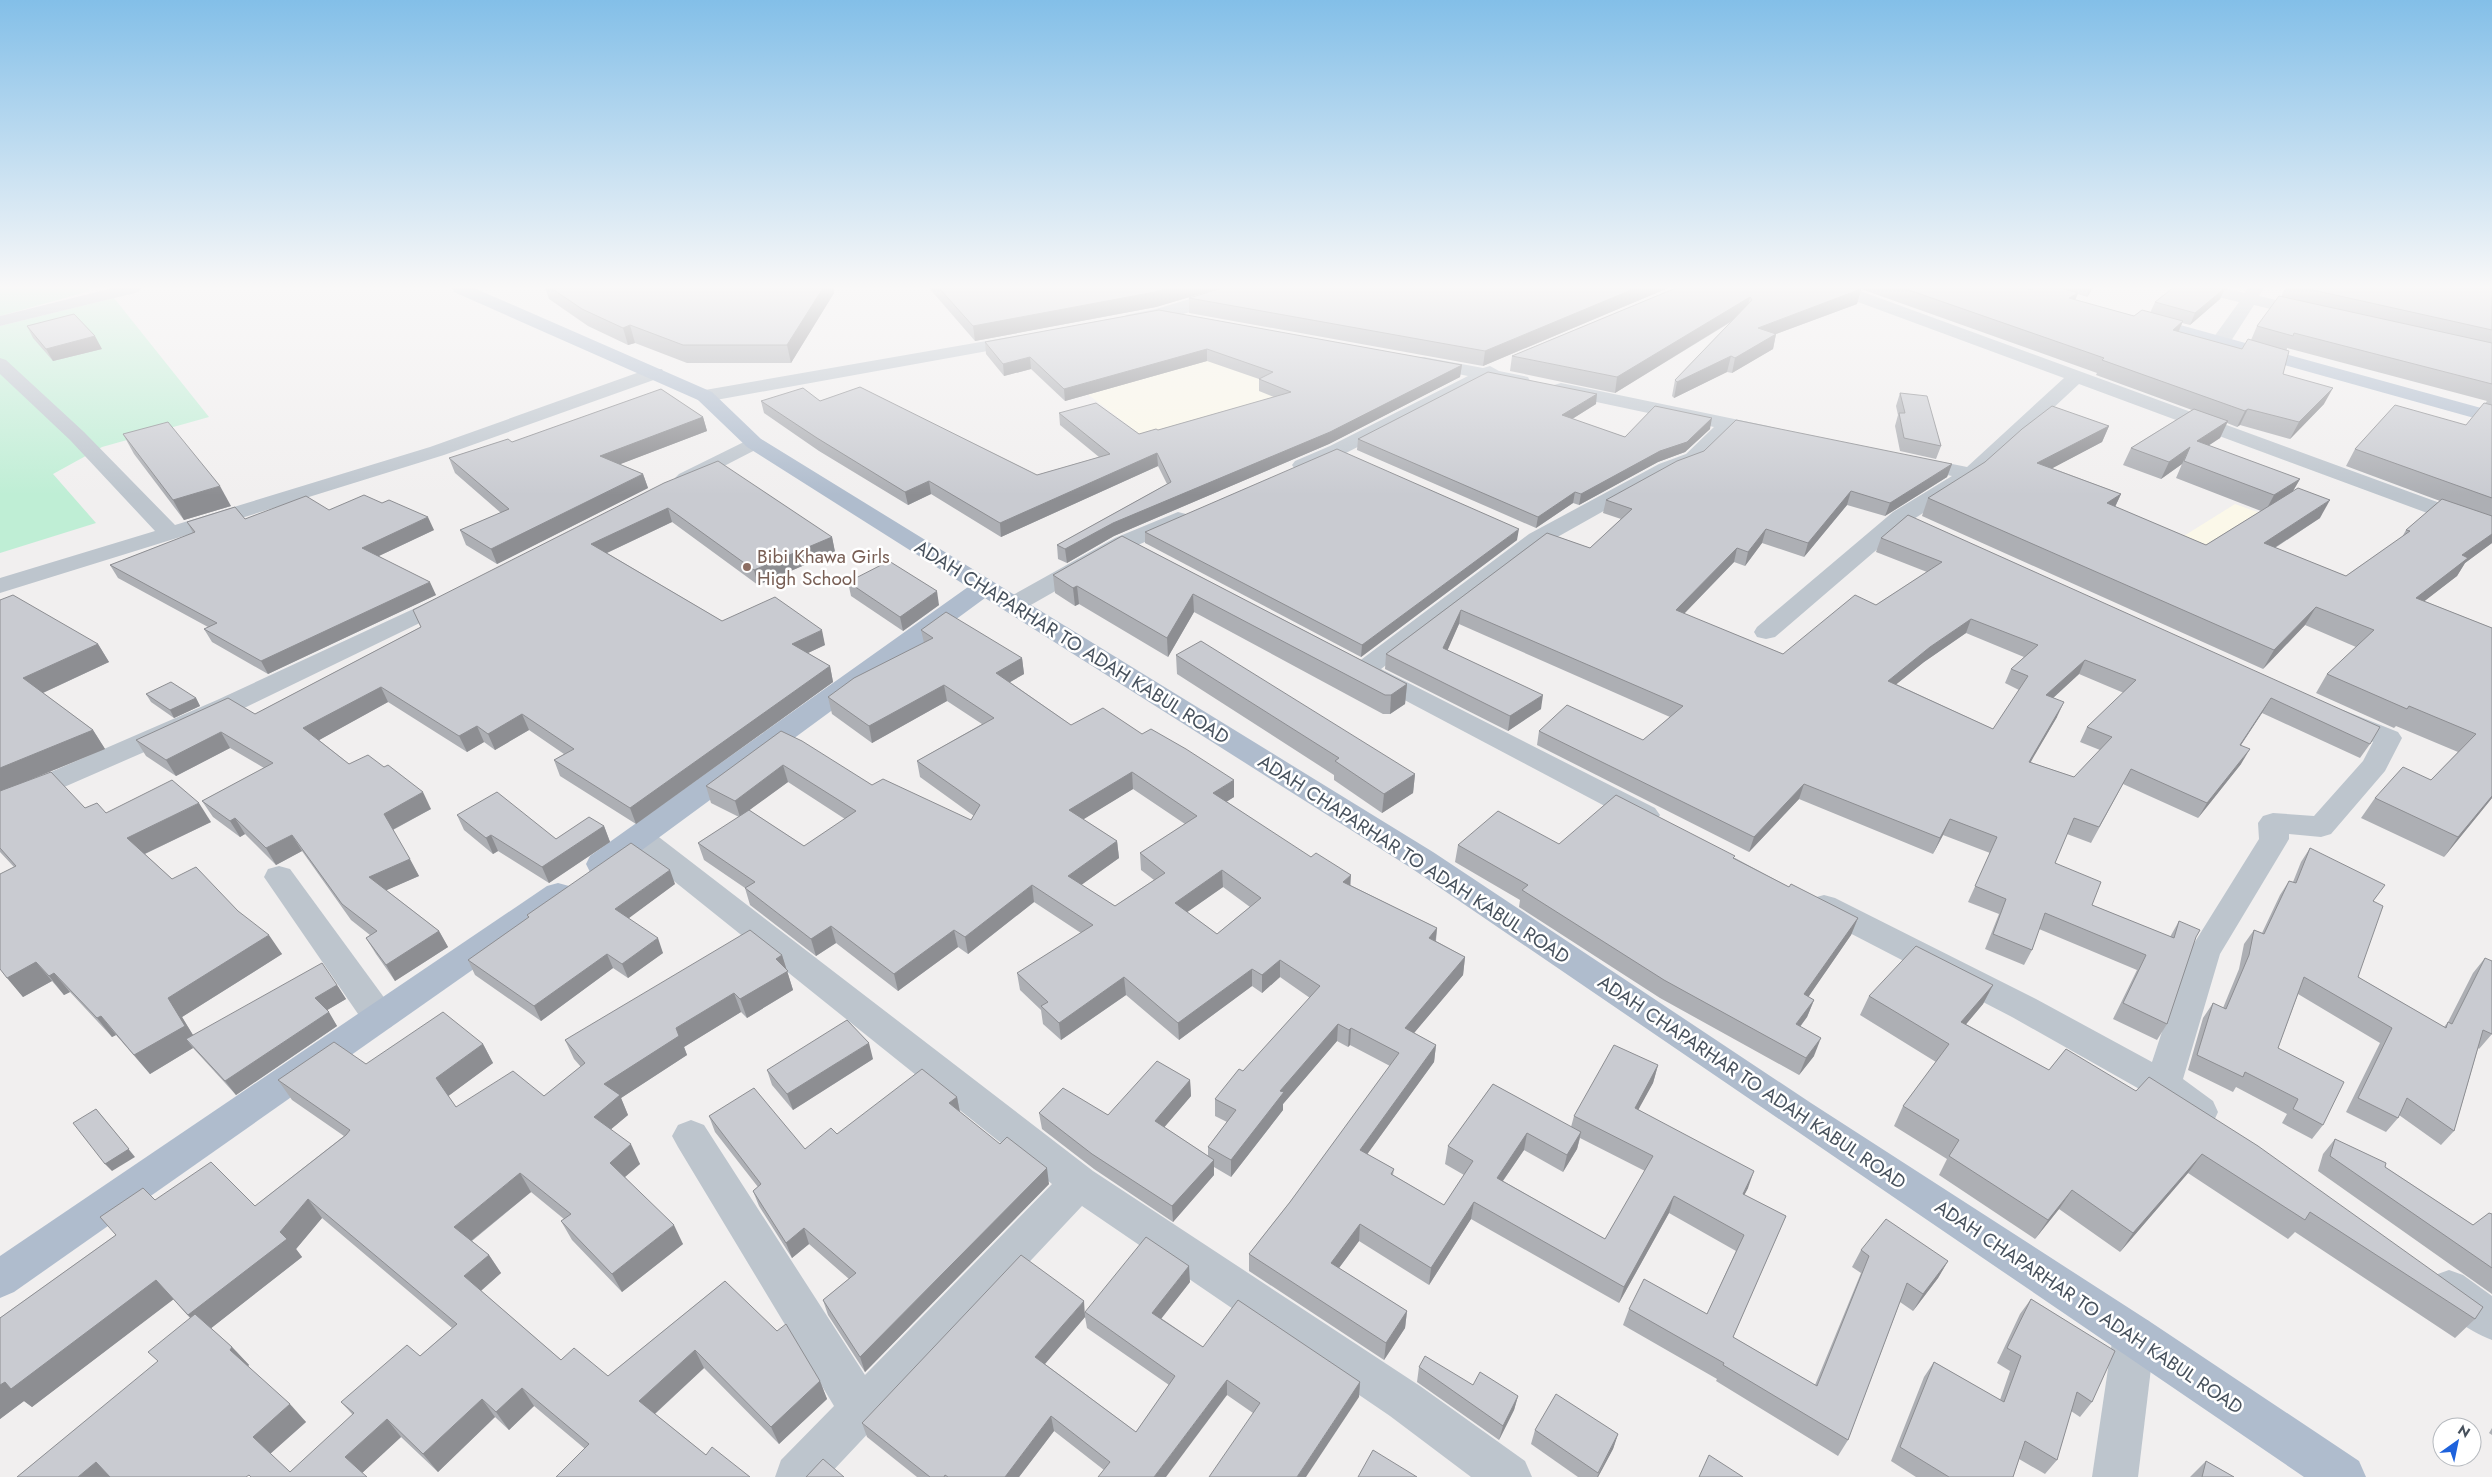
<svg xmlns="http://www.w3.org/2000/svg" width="2492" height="1477" viewBox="0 0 2492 1477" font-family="Jost,sans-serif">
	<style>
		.commercial { fill: #fbf8e9 }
		.green { fill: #bfeed5 }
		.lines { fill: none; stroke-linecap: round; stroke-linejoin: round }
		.minor { fill: #bdc5cd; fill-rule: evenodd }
		.major { fill: #afbccd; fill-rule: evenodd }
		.wall { fill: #adafb4; fill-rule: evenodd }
		.shaded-wall { fill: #8d8e92 }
		.building { fill: #c9cbd1; stroke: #8d8e92; fill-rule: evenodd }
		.education-dot { fill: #8d6e63; stroke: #fff; stroke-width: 2 }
		.labels { text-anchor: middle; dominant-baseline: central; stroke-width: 5; stroke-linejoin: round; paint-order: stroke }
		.education-label { font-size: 19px; fill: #785e54; stroke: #fff; text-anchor: start }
		.street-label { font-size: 19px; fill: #47515c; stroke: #fff }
	</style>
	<rect width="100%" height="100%" fill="#f1efef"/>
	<!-- commercial -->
	<g class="commercial">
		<polygon points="1198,357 1310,395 1150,442 1086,393"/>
		<polygon points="2235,504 2266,515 2197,561 2179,539"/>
	</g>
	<!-- green -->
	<g class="green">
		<polygon points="0,288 88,288 90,291 0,316"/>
		<polygon points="114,298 209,417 102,447 53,474 96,523 0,553 0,326"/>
	</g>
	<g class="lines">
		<!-- minor -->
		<g class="minor">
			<polygon points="113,288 141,288 139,292 0,326 0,316"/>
			<path d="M1227 288H1253L1251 292C1224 300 1150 329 1126 323L1123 319 1126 315 1156 309Z"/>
			<polygon points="1829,288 1852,288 2492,522 2492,537 2079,384 1978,478 1909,522 1775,637 1766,639 1757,637 1754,632 1757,627 1893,512 1952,476 1906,466 1903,462 1906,458 1913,456 1967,467 2064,378 1831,292"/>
			<polygon points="2195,288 2224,288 2245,293 2248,288 2264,288 2259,296 2314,309 2317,313 2314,317 2308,318 2254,305 2231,341 2220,346 2214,345 2211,341 2239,302 2197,292"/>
			<polygon points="1021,335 1027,336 1030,340 1027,344 705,402 698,400 695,396 698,392 705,390"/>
			<polygon points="1424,357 1483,368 1490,366 1499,371 1528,377 1530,381 1528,385 1521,387 1488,380 1344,454 1309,469 1302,471 1295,469 1292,465 1295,461 1330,446 1468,376 1418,366 1415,362 1418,358"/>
			<polygon points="0,358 6,360 84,432 175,525 430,447 648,369 662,369 664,373 662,377 444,455 0,593 0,578 155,531 70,440 0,374"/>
			<polygon points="1561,383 1768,426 1775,428 1778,432 1775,436 1768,438 1733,431 1700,462 1673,472 1545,544 1381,669 1655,808 1660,815 1655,822 1645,825 1635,822 1361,677 1354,675 1350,670 1354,665 1529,534 1659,464 1686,454 1714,427 1554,393 1552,389 1554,385"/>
			<polygon points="754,437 761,439 764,443 761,447 693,482 686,484 679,482 675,478 679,474"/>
			<polygon points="1178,512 1186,514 1189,519 1186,524 1131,548 1022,610 1013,612 1004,610 1001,605 1004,600 1115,538"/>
			<polygon points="450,592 459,594 462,599 459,604 236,712 0,815 0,794 217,700"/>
			<polygon points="2343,710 2398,732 2402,738 2385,771 2331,834 2321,837 2289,834 2289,839 2220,954 2183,1079 2213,1101 2218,1112 2213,1123 2200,1127 2187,1123 2150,1095 2012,1017 1813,914 1808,906 1813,898 1824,895 1835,898 2036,999 2152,1062 2188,953 2259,839 2258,823 2263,816 2273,813 2314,816 2363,761 2373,742 2333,724 2330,718 2333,712"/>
			<polygon points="640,828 651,831 1093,1171 1420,1386 1525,1461 1532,1477 1471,1477 1390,1416 1082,1206 827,1477 775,1477 781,1460 834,1406 678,1147 672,1136 678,1125 691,1120 704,1125 865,1375 1052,1184 629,845 625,838 629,831"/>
			<polygon points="279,866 290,869 391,1007 396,1017 391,1027 379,1030 367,1027 264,877 268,869"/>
			<path d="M2449 1270 2463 1275 2492 1296V1340C2469 1331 2439 1312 2429 1289L2435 1275Z"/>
			<polygon points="2134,1315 2149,1321 2155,1335 2138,1477 2092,1477 2113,1335 2119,1321"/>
		</g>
		<!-- major -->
		<g class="major">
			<polygon points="452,288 474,288 712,392 761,439 1433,852 1811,1103 2149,1321 2359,1461 2366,1477 2304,1477 1411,868 985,598 612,872 601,875 590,872 586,864 590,856 968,587 747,447 698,400 454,292"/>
			<polygon points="2144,315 2492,411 2492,423 2138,324 2135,320 2138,316"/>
			<polygon points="558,883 569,886 574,894 569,902 14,1292 0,1298 0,1256 547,886"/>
		</g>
	</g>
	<!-- wall -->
	<g class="wall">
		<polygon points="545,288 833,288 834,293 791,363 687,363 635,343 628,345 588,326 549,299"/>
		<polygon points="929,288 1220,288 1156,307 975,341"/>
		<polygon points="1668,288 1483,366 1189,313 1189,298"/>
		<path d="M1676 288H2020L2033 289 2035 288H2093L2087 297 2078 294 2075 300 2134 316 2150 313 2155 302 2225 288 2220 299 2190 325 2182 323 2179 332 2242 349 2251 340 2257 326 2281 297 2285 288H2492V543L2465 563 2457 576 2424 601 2492 628V798L2444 857 2361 818 2375 798 2431 780 2458 752 2396 726 2394 728 2316 693 2327 674 2356 647 2305 625 2263 669 1922 516 1928 498 2109 426 2102 442 2052 468 2121 494 2115 507 2206 545 2261 511 2176 478 2182 464 2161 479 2123 465 2131 448 2192 410 2096 375 2097 373 1861 289 1857 304 1776 334 1773 349 1732 373 1727 372 1674 398 1672 396 1675 380 1731 322 1615 393 1510 371 1512 356ZM2287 348 2487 401 2466 425 2355 449 2346 466 2440 501 2406 530 2402 537 2346 576 2275 548 2320 518 2293 491 2300 479 2208 446 2220 438 2227 423 2237 427 2240 425 2290 439 2324 404 2283 374Z"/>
		<polygon points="1159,310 1462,365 1460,377 1329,444 1114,536 1067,563 1058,559 1057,545 1167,484 1158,466 1001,537 931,494 908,505 819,451 764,413 761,401 820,401 1037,475 1099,457 1060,425 1059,413 1139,434 1158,430 1274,397 1259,391 1259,379 1207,361 1065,401 1031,369 1004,376 986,354 985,342"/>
		<polygon points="27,326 102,349 53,361 33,338"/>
		<polygon points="1900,393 1941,446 1936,459 1900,451 1895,426 1898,415 1896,406"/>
		<polygon points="1596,404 1572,419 1625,437 1710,429 1685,452 1658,462 1579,505 1573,503 1536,528 1357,450 1358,439"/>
		<polygon points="703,417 707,431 620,464 643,474 648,488 497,564 466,545 460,530 501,513 455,473 449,458 512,442"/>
		<polygon points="123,434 231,506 184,520 134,454"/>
		<path d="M1952 464 1947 477 1885 516 1847 505 1804 557 1762 543 1745 566 1734 562 1684 614 1783 654 1876 605 1927 572 1876 552 1881 538 1908 515 2370 744 2360 758 2262 713 2241 745V764L2198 818 2123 784 2091 843 2067 834 2055 863 2092 905 2170 937 2179 921 2196 937 2167 1024 2157 1040 2113 1019 2137 970 2039 929 2032 950 2024 965 1985 949 1999 914 1968 902 1990 853 1943 835 1933 854 1799 799 1749 852 1537 745 1539 731 1643 740 1670 717 1459 624 1447 650 1541 709 1508 731 1385 669 1386 654 1547 533 1590 548 1621 519 1603 513 1606 500ZM1966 633 2024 657 2011 669 2005 683 2019 690 1993 729 1896 684 1924 662ZM2079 674 2124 693 2087 727 2080 742 2100 750 2074 777 2030 762 2057 717 2053 698Z"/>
		<polygon points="664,483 832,537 835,552 758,585 672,522 607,553 722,621 825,645 808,653 830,666 833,682 636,824 560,776 554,760 564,754 529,730 495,750 484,742 467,752 388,702 319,740 349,764 431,809 393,830 419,876 386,890 439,931 448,947 395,981 376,954 366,938 370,935 351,920 302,851 276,865 245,834 240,837 213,817 202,801 264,768 230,748 176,776 146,756 136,740 255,714 421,627"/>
		<polygon points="329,510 434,530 379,556 436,595 268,674 212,642 204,629 208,627 118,578 110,565 193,533 187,522 245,519"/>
		<polygon points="1145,532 1517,540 1361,657 1145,543"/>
		<polygon points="1122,536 1407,684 1405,704 1390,714 1383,714 1194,612 1168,657 1079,604 1075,606 1055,593 1053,575"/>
		<polygon points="848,582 939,605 903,631 851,596"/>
		<polygon points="0,600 98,644 109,662 43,693 93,730 105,749 20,784 85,808 106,813 211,822 145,854 172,879 238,911 282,954 182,1017 193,1035 337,985 346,999 327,1010 337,1026 236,1095 193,1048 150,1074 116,1035 112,1037 70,992 64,995 52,981 23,997 2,971 14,867 0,852"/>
		<path d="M921 630 1022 658 1024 674 1010 682 1071 725 1234 797 1226 801 1350 885 1437 928 1436 941 1465 957 1463 975 1414 1033 1436 1045 1434 1062 1367 1154 1394 1169 1393 1175 1444 1205 1464 1175 1445 1164 1448 1146 1493 1084 1571 1127 1574 1116 1658 1065 1653 1083 1638 1109 1748 1188 1744 1195 1786 1216 1733 1337 1815 1385 1861 1273 1852 1267 1861 1250 1948 1261 1938 1278 1913 1311 1900 1302 1848 1440 1838 1456 1716 1381 1717 1379 1623 1325 1629 1309 1707 1314 1736 1251 1669 1213 1619 1303 1471 1219 1429 1285 1359 1241 1339 1268 1407 1311 1405 1328 1384 1360 1249 1271V1254L1290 1202 1390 1066 1350 1045 1348 1047 1337 1041 1283 1104V1110L1231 1177 1214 1167V1175L1173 1222 1094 1169 1042 1129 1039 1113 1108 1115 1190 1080 1191 1096 1164 1127 1208 1156V1147L1227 1122 1215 1116V1099L1243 1071 1310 998 1280 977 1262 993 1252 986 1179 1040 1126 995 1061 1040 1043 1024 1041 1010 1020 990 1017 973 1081 933 1034 902 968 954 958 947 898 991 836 943 816 956 750 905 745 888 704 860 698 843 739 817 711 803 706 786 781 731 872 785 971 820 974 816 920 777 917 761 982 724 947 701 872 743 832 714 828 697 924 643ZM788 782 845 819 804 846 749 810ZM1133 789 1185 824 1140 853 1141 870 1154 880 1115 906 1081 885 1119 858 1117 841 1083 819ZM1223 887 1250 907 1217 934 1187 912ZM1580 1138 1645 1171 1605 1239 1503 1181 1524 1150 1563 1172 1577 1149Z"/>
		<polygon points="1176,655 1415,774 1413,793 1382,813 1334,780 1334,775 1177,674"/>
		<polygon points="146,694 196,698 200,706 174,718 151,702"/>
		<polygon points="457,815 556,839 604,826 610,842 549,883 498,851 493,854 464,830"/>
		<polygon points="1559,844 1735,858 1789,887 1858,918 1851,935 1808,997 1814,1000 1807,1017 1800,1027 1814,1056 1799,1075 1660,998 1519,907 1520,900 1455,862 1458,845"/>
		<polygon points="2310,848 2374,901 2358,977 2444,1027 2448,1022 2473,973 2485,958 2492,1034 2479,1049 2478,1048 2454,1131 2441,1145 2399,1115 2398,1118 2386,1132 2346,1112 2380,1043 2298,994 2278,1048 2323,1125 2312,1139 2282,1123 2287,1114 2236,1087 2233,1092 2188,1070 2203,1018 2213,1003 2223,1008 2239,969 2244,944 2254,930 2262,933 2280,895 2289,881 2293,882 2301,862"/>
		<polygon points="675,884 628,918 663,953 628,978 613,968 541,1021 475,975 468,960 528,918 527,915"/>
		<path d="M782 955 793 990 747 1018 741 1012 684 1047 687 1055 621 1098 628 1115 611 1129 640 1164 625 1177 683 1244 622 1292 572 1240 561 1221 564 1219 531 1192 472 1241 489 1255 501 1273 481 1291 561 1360 608 1376 725 1281 820 1381 827 1399 779 1444 704 1368 655 1414 706 1455 750 1477 584 1448 534 1406 509 1430 495 1417 438 1472 401 1437 362 1473 17 1477 158 1362 190 1318 173 1299 32 1407 24 1401 0 1419V1318L116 1235 155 1200 255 1206 344 1136 292 1100 278 1080 483 1044 493 1063 448 1096 456 1107 544 1096 581 1067 574 1059 565 1040ZM322 1218 452 1328 420 1356 341 1402 353 1415 290 1472 270 1454 306 1422 248 1366 249 1365 232 1347 211 1328 302 1257 296 1249Z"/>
		<polygon points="1993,985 1983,1004 1966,1024 2049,1070 2066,1049 2475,1319 2455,1338 2295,1232 2288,1239 2188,1173 2120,1252 2059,1209 2035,1239 1939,1175 1947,1159 1894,1126 1903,1106 1936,1062 1860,1015 1869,996"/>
		<polygon points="873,1059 793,1110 772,1085 767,1070"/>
		<polygon points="957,1097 960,1112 1049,1184 865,1372 828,1315 823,1300 849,1279 809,1244 792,1258 759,1206 753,1191 758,1187 715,1132 709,1116 805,1149 837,1134"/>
		<polygon points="2335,1139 2385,1167 2473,1225 2492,1214 2492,1294 2318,1171 2323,1154"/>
		<path d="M1190 1282 1161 1318 1203 1347 1360 1382 1359 1397 1253 1413 1227 1395 1104 1470 1054 1431 1019 1477H917L867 1437 862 1423 1085 1312ZM1085 1317 1087 1328 1169 1385 1136 1432 1045 1364Z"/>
		<polygon points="2031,1299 2092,1402 2080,1417 2071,1411 2057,1460 2045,1474 2019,1459 2013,1477 1916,1477 1891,1461 1924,1377 1934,1362 2000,1400 2010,1371 1997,1363 2020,1314"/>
		<polygon points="1419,1367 1473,1385 1518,1396 1514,1410 1499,1440 1417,1382"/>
		<polygon points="2492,1428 2492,1435 2489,1433"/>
		<polygon points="1535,1430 1618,1434 1613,1449 1598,1477 1578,1477 1531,1444"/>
		<polygon points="2206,1461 2234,1477 2190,1477"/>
	</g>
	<!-- shaded-wall -->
	<g class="shaded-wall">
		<polygon points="823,288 833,288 834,293 791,363 787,345"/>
		<polygon points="1170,288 1220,288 1156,307 975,341 973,326"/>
		<polygon points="1636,288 1668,288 1483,366 1485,351"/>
		<polygon points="2090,288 2093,288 2087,297"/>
		<polygon points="2225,288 2220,299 2190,325 2195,313"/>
		<polygon points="1861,289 1857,304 1776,334 1773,349 1732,373 1735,358 1758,328"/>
		<polygon points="2078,293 2072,307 2069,298"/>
		<polygon points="1750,297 1746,312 1615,393 1617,377"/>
		<polygon points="2183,321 2176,337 2173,330"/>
		<polygon points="630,325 635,343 628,345 623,328"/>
		<polygon points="95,336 102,349 53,361 46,349"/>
		<polygon points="1207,349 1207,361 1065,401 1064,389"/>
		<polygon points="1731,356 1727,372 1674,398 1677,382"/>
		<polygon points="1030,357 1031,369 1004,376 1003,364"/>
		<polygon points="1462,365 1460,377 1329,444 1114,536 1067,563 1065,549 1113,523"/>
		<polygon points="2333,388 2324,404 2290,439 2299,422"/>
		<polygon points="1597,394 1596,404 1561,426 1562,415"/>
		<polygon points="2248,409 2240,425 2237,427 2245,411"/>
		<polygon points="703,417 707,431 605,470 600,456"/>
		<polygon points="1712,418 1710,429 1685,452 1658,462 1579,505 1581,494"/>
		<polygon points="2228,421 2220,438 2189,458 2197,441"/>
		<polygon points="2109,426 2102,442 2030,480 2037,463"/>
		<polygon points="2190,447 2182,464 2161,479 2169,462"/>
		<polygon points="1157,453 1158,466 1001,537 1000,523"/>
		<polygon points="1952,464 1947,477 1885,516 1890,503"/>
		<polygon points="643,474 648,488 497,564 491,549"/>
		<polygon points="2300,479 2290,496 2265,512 2274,495"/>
		<polygon points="929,481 931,494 908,505 905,492"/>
		<polygon points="220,486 231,506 184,520 173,500"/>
		<polygon points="1851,491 1847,505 1804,557 1808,543"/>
		<polygon points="1575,492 1573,503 1536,528 1538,517"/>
		<polygon points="2121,494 2113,511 2107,503"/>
		<polygon points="2330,500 2320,518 2254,561 2264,543"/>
		<polygon points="668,508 672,522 596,558 591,544"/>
		<polygon points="428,517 434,530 368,561 362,548"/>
		<polygon points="1519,529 1517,540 1361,657 1362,645"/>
		<polygon points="1766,529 1762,543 1745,566 1748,552"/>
		<polygon points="2492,534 2492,543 2465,563 2457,576 2404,617 2416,598 2462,555"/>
		<polygon points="832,537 835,552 758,585 754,570"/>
		<polygon points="1737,548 1734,562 1673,625 1676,610"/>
		<polygon points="430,582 436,595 268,674 261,661"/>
		<polygon points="1077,586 1079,604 1075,606 1073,588"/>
		<polygon points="937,591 939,605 903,631 900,617"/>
		<polygon points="1193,594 1194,612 1168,657 1167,638"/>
		<polygon points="2316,607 2305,625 2263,669 2274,650"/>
		<polygon points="1461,610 1459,624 1442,663 1443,648"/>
		<polygon points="1971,619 1966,633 1924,662 1883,695 1888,681 1930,647"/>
		<polygon points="822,630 825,645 795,659 792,644"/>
		<polygon points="98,644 109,662 36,696 23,678"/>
		<polygon points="1022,658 1024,674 998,689 996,673"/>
		<polygon points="2085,660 2079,674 2040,710 2046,695"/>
		<polygon points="830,666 833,682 636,824 630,808"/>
		<polygon points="1407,684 1405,704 1390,714 1391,695"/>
		<polygon points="944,685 947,701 872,743 869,726"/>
		<polygon points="381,687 388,702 312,744 303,728"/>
		<polygon points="1543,695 1541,709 1508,731 1510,716"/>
		<polygon points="196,698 200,706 174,718 170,710"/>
		<polygon points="2271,698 2262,713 2231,760 2240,745"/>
		<polygon points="2064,702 2057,717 2022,777 2029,762"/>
		<polygon points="522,714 529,730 495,750 488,734"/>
		<polygon points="477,726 484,742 467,752 459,736"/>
		<polygon points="93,730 105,749 0,792 0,768"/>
		<polygon points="221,732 230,748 176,776 166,760"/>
		<polygon points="2250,749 2241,764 2198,818 2207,803"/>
		<polygon points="783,765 788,782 740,817 735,801"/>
		<polygon points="1132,772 1133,789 1071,827 1069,810"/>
		<polygon points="1415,774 1413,793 1382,813 1384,794"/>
		<polygon points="1234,780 1234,797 1214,810 1213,793"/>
		<polygon points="1804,784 1799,799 1749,852 1754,837"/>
		<polygon points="423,792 431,809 392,830 384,814"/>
		<polygon points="2492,796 2492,798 2444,857 2458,837"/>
		<polygon points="199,803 211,822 140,856 127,838"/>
		<polygon points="235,818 245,834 240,837 230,821"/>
		<polygon points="1950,819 1943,835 1933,854 1940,838"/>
		<polygon points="604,826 610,842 549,883 542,867"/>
		<polygon points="292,835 302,851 276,865 266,848"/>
		<polygon points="491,835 498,851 493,854 486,838"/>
		<polygon points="1117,841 1119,858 1070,893 1068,876"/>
		<polygon points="410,859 419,876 378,894 369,877"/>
		<polygon points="670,870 675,884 621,924 615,909"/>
		<polygon points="1222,870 1223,887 1176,920 1175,903"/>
		<polygon points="1351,875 1350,892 1343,882"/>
		<polygon points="1032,885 1034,902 968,954 965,937"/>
		<polygon points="1858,918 1851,935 1798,1012 1804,994"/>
		<polygon points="831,926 836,943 816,956 811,939"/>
		<polygon points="1437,928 1435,945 1429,938"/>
		<polygon points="954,930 958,947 898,991 894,974"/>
		<polygon points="439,931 448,947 395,981 386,965"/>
		<polygon points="269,935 282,954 182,1017 199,1045 186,1039 193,1048 150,1074 134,1055 168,998"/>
		<polygon points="658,938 663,953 628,978 622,964"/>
		<polygon points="607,954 613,968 541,1021 534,1006"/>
		<polygon points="782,955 793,990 747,1018 740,999 776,959"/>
		<polygon points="1465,957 1463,975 1403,1046 1405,1028"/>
		<polygon points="1280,960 1280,977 1262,993 1262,975"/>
		<polygon points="36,962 52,981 23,997 7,978"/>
		<polygon points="1252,969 1252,986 1179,1040 1178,1023"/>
		<polygon points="54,973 70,992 64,995 49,976"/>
		<polygon points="1124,977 1126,995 1061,1040 1059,1023"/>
		<polygon points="337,985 346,999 324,1012 315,998"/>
		<polygon points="1993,985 1983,1004 1952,1041 1961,1022"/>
		<polygon points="734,993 741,1012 684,1047 687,1055 621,1098 628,1115 603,1136 594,1117 604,1084 676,1028"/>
		<polygon points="1814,1000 1807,1017 1789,1041 1796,1024"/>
		<polygon points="329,1012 337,1026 236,1095 225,1081"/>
		<polygon points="101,1016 116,1035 112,1037 97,1018"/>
		<polygon points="1338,1024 1337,1041 1283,1104 1283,1110 1231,1177 1231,1160 1280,1091"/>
		<polygon points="1351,1028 1350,1045 1348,1047 1349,1030"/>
		<polygon points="1821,1038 1814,1056 1799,1075 1806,1058"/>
		<polygon points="869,1043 873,1059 793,1110 787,1094"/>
		<polygon points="483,1044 493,1063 447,1097 436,1078"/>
		<polygon points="1436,1045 1434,1062 1358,1167 1360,1150"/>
		<polygon points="1658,1065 1653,1083 1630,1125 1635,1108"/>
		<polygon points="1190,1080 1191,1096 1156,1137 1155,1121"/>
		<polygon points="957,1097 960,1113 949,1103"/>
		<polygon points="96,1109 135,1157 112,1171 105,1164"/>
		<polygon points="1581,1132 1577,1149 1563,1172 1567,1155"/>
		<polygon points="1527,1133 1524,1150 1493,1195 1497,1178"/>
		<polygon points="631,1144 640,1164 619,1182 610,1163"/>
		<polygon points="2202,1154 2188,1173 2120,1252 2133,1233"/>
		<polygon points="1214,1160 1214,1175 1173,1222 1172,1206"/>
		<polygon points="1047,1168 1049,1184 865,1372 860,1357"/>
		<polygon points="1754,1171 1748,1188 1736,1211 1743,1194"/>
		<polygon points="520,1173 531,1192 466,1245 454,1227"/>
		<polygon points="2072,1190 2059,1209 2035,1239 2048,1220"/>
		<polygon points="1674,1196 1669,1213 1619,1303 1624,1287"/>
		<polygon points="308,1199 322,1218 296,1249 302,1257 205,1333 188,1315 280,1232"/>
		<polygon points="1474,1202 1471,1219 1429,1285 1431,1268"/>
		<polygon points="1360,1224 1359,1241 1330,1280 1331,1263"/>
		<polygon points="674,1225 683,1244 622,1292 612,1274"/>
		<polygon points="804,1228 809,1244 792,1258 786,1243"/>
		<polygon points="489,1255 501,1273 476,1295 464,1276"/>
		<polygon points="1948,1261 1938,1278 1913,1311 1923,1294"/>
		<polygon points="1189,1266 1190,1282 1154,1328 1152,1313"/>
		<polygon points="156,1280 174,1299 32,1407 24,1401 0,1419 0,1385"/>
		<polygon points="1084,1301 1085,1317 1038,1372 1035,1357"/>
		<polygon points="1407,1311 1405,1328 1384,1360 1386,1343"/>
		<polygon points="232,1347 249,1365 246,1368 230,1350"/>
		<polygon points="695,1350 704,1368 649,1419 639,1401"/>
		<polygon points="1227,1380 1227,1395 1166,1477 1154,1477"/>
		<polygon points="820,1381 827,1399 779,1444 771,1427"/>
		<polygon points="1360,1382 1359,1397 1306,1477 1297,1477"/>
		<polygon points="522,1388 534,1406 509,1430 496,1412"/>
		<polygon points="1518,1396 1514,1410 1499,1440 1503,1426"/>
		<polygon points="482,1399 495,1417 438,1472 423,1454"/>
		<polygon points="290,1404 306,1422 270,1454 253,1437"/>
		<polygon points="1051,1416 1054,1431 1019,1477 1005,1477"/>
		<polygon points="387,1419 401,1437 361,1474 345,1457"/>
		<polygon points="1618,1434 1613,1449 1598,1477 1597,1477"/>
		<polygon points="96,1462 113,1477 78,1477"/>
	</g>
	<!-- building -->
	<g class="building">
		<polygon points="551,288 823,288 787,345 683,345 630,325 623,328 582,309"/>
		<polygon points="939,288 1170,288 1155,292 973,326"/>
		<polygon points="1222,288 1636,288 1485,351 1189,298"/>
		<polygon points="1676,288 1859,288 1861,289 1758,328 1776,334 1735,358 1731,356 1677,382 1675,380 1752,300 1750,297 1617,377 1512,356"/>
		<polygon points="1903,288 2019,288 2033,289 2035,288 2061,288 2078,293 2069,298 2134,316 2142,310 2183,321 2173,330 2242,349 2248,339 2289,351 2283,374 2333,388 2299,422 2248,409 2245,411 2102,360 2104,358"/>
		<polygon points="2173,288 2225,288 2195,313 2155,302"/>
		<polygon points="2304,288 2492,288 2492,330"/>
		<polygon points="2279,296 2492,343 2492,384 2294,333 2293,336 2257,326"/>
		<polygon points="1159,310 1462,365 1330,432 1113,523 1065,549 1057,545 1171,482 1157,453 1000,523 929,481 905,492 817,438 761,401 803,388 820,401 860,387 1037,475 1110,454 1059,413 1096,403 1139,434 1156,429 1158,430 1291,392 1259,379 1273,372 1207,349 1064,389 1030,357 1003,364 985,342"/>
		<polygon points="74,314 95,336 46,349 27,326"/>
		<polygon points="1488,372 1597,394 1562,415 1625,437 1655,406 1712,418 1687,442 1660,451 1581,494 1575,492 1538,517 1358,439"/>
		<polygon points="661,389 703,417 600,456 643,474 491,549 460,530 509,509 449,458 508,439 512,442"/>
		<polygon points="1900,393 1927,396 1941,446 1904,438 1899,413 1905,413"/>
		<polygon points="2484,403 2492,405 2492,498 2355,449 2395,405 2466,425"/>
		<polygon points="2052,406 2109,426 2037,463 2121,494 2107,503 2206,545 2298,488 2330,500 2264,543 2346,576 2410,531 2406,530 2442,499 2492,516 2492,534 2462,555 2468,558 2416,598 2492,628 2492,796 2458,837 2375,798 2403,767 2431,780 2476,734 2409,706 2407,709 2327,674 2374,630 2316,607 2274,650 1928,498 1985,462 2022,429"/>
		<polygon points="2194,409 2228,421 2197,441 2300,479 2274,495 2184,461 2190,447 2169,462 2131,448"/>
		<path d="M1736 420 1952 464 1890 503 1851 491 1808 543 1766 529 1748 552 1737 548 1676 610 1783 654 1855 595 1876 605 1942 562 1881 538 1908 515 2380 727 2370 744 2271 698 2240 745 2250 749 2207 803 2131 769 2099 827 2074 818 2055 863 2101 882 2092 905 2174 938 2179 921 2200 930 2196 937 2167 1024 2123 1003 2146 955 2045 913 2032 950 1993 934 2006 899 1975 886 1997 837 1950 819 1940 838 1804 784 1754 837 1539 731 1567 705 1643 740 1683 706 1461 610 1443 648 1543 695 1510 716 1386 654 1547 533 1590 548 1632 509 1606 500 1677 461 1704 451ZM1971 619 2038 645 2011 669 2028 676 1993 729 1888 681 1930 647ZM2085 660 2136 680 2087 727 2112 737 2074 777 2029 762 2064 702 2046 695Z"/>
		<polygon points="168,422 220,486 173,500 123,434"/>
		<polygon points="1337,449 1519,529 1362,645 1145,532"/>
		<polygon points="718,461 832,537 754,570 668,508 591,544 722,621 775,597 822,630 792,644 830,666 630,808 554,760 574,749 522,714 488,734 477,726 459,736 381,687 303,728 349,764 368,755 384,767 388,765 423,792 384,814 410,859 369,877 439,931 386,965 366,938 377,931 342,904 292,835 266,848 235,818 230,821 202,801 273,763 221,732 166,760 136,740 228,698 255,714 421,627 413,610 664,483"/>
		<polygon points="364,495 382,503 389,500 428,517 362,548 430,582 261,661 204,629 217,623 110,565 195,532 187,522 235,507 245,519 306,496 329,510"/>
		<polygon points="1122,536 1407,684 1391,695 1385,695 1193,594 1167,638 1077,586 1073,588 1053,575"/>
		<polygon points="889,561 937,591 900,617 848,582"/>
		<polygon points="13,595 98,644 23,678 93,730 0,768 0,600"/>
		<path d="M946 612 1022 658 996 673 1071 725 1103 708 1142 734 1151 729 1186 749 1234 780 1213 793 1311 857 1316 853 1351 875 1343 882 1437 928 1429 938 1465 957 1405 1028 1436 1045 1360 1150 1394 1169 1391 1174 1444 1205 1473 1161 1448 1146 1493 1084 1581 1132 1567 1155 1527 1133 1497 1178 1605 1239 1653 1156 1574 1116 1614 1045 1658 1065 1635 1108 1754 1171 1743 1194 1786 1216 1733 1337 1817 1386 1869 1256 1861 1250 1886 1219 1948 1261 1923 1294 1907 1283 1848 1440 1723 1365 1724 1363 1629 1309 1644 1279 1707 1314 1744 1235 1674 1196 1624 1287 1474 1202 1431 1268 1360 1224 1331 1263 1407 1311 1386 1343 1249 1254 1290 1202 1399 1053 1351 1028 1349 1030 1338 1024 1280 1091 1284 1092 1231 1160 1208 1147 1236 1110 1215 1099 1239 1069 1243 1071 1320 986 1280 960 1262 975 1252 969 1178 1023 1124 977 1059 1023 1041 1006 1048 1002 1017 973 1093 925 1032 885 965 937 954 930 894 974 831 926 811 939 745 888 755 882 698 843 749 810 804 846 856 811 783 765 735 801 706 786 781 731 802 741 872 785 883 779 971 820 980 805 917 761 994 718 944 685 869 726 828 697 854 678 933 638 921 630ZM1132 772 1197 816 1140 853 1165 873 1115 906 1068 876 1117 841 1069 810ZM1222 870 1261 898 1217 934 1175 903Z"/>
		<polygon points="1201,641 1415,774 1384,794 1335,761 1339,758 1176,655"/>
		<polygon points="171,682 196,698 170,710 146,694"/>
		<polygon points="51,772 85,808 97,803 106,813 172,780 199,803 127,838 172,879 196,867 238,911 269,935 168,998 185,1026 134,1055 101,1016 97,1018 54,973 49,976 36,962 7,978 0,969 0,874 16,866 0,848 0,791"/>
		<polygon points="497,792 556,839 589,817 604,826 542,867 491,835 486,838 457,815"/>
		<polygon points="1616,795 1735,856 1733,858 1789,887 1791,884 1858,918 1804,994 1814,1000 1796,1024 1821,1038 1806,1058 1664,980 1522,890 1528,885 1458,845 1498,811 1559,844"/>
		<polygon points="631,843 670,870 615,909 658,938 622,964 607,954 534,1006 468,960 529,917 527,915"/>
		<polygon points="2310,848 2385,885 2373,901 2383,906 2358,977 2446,1028 2448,1022 2452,1024 2485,958 2492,961 2492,1034 2483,1030 2454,1131 2407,1098 2398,1118 2358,1098 2392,1028 2304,977 2278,1048 2344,1082 2323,1125 2293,1109 2298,1099 2245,1072 2243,1077 2197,1055 2213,1003 2226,1009 2249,955 2254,930 2264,934 2289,881 2296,883"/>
		<polygon points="750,930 782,955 776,959 788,971 740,999 734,993 676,1028 679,1036 604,1084 620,1095 594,1117 631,1144 610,1163 674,1225 612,1274 561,1221 571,1214 520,1173 454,1227 489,1255 464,1276 561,1360 574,1348 608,1376 725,1281 777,1331 786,1324 820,1381 771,1427 695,1350 639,1401 706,1455 712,1447 750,1477 556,1477 589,1444 522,1388 496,1412 482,1399 423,1454 387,1419 345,1457 367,1477 251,1477 249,1475 246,1477 110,1477 96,1462 78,1477 17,1477 158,1361 148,1352 195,1314 232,1347 230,1350 290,1404 253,1437 290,1472 354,1413 341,1402 407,1345 420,1356 457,1324 308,1199 280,1232 287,1239 188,1315 156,1280 11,1389 5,1382 0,1385 0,1318 116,1235 100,1217 143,1188 155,1200 211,1162 255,1206 346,1135 350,1130 278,1080 334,1042 366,1064 443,1012 483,1044 436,1078 456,1107 513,1071 544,1096 585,1063 565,1040"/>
		<polygon points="1916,946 1993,985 1961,1022 2049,1070 2066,1049 2136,1091 2149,1077 2258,1146 2483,1307 2475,1319 2310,1212 2305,1220 2202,1154 2133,1233 2072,1190 2048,1220 1949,1156 1959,1140 1903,1106 1949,1044 1869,996"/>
		<polygon points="322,963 337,985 315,998 329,1012 225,1081 186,1039"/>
		<polygon points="847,1020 869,1043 787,1094 767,1070"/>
		<polygon points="1157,1061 1190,1080 1155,1121 1214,1160 1172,1206 1092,1154 1039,1113 1063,1088 1108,1115"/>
		<polygon points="922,1069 957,1097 949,1103 1000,1144 1007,1137 1047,1168 860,1357 823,1300 856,1273 804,1228 786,1243 753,1191 761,1184 709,1116 754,1088 805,1149 831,1128 837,1134"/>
		<polygon points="96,1109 129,1149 105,1164 73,1123"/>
		<polygon points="2335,1139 2386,1163 2385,1167 2473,1225 2489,1213 2492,1214 2492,1268 2330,1156"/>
		<polygon points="1146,1237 1189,1266 1152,1313 1203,1347 1238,1300 1360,1382 1297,1477 1209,1477 1260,1403 1227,1380 1154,1477 1098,1477 1110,1462 1051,1416 1005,1477 948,1477 945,1475 944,1477 930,1477 862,1423 1021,1255 1084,1301 1035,1357 1136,1432 1175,1376 1085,1312"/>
		<polygon points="2031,1299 2115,1351 2092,1402 2077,1392 2057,1460 2025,1441 2013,1477 1949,1477 1900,1447 1934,1362 2004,1402 2021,1356 2007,1348"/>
		<polygon points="1425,1356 1473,1385 1480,1372 1518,1396 1503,1426 1419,1367"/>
		<polygon points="1556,1394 1618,1434 1598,1473 1535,1430"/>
		<polygon points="1373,1450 1417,1477 1358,1477"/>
		<polygon points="1709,1455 1743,1477 1699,1477"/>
		<polygon points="823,1459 844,1477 806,1477"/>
		<polygon points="2206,1461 2234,1477 2202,1477"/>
	</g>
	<!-- sky -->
	<linearGradient id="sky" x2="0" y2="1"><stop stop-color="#83bfe8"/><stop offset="0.58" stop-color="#f9f8f8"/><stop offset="1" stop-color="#f9f8f8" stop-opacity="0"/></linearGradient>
	<rect width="2492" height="495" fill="url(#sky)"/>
	<!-- markers -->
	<circle class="education-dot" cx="747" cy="567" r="5"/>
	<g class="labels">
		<!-- education labels -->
		<g class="education-label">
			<text x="757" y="556">Bibi Khawa Girls<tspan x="757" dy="22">High School</tspan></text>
		</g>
		<!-- street labels -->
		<g class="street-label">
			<text transform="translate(1072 642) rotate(32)">ADAH CHAPARHAR TO ADAH KABUL ROAD</text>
			<text transform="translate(1414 859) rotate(33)">ADAH CHAPARHAR TO ADAH KABUL ROAD</text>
			<text transform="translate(1752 1082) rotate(34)">ADAH CHAPARHAR TO ADAH KABUL ROAD</text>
			<text transform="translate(2089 1307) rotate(34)">ADAH CHAPARHAR TO ADAH KABUL ROAD</text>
		</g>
	</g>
	<!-- north arrow -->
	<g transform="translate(2457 1442) rotate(33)"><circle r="24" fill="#ffffff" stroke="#b5b9be"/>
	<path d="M0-4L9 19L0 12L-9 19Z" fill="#1e62dc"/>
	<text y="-8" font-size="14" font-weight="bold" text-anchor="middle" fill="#47515c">N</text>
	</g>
</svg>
